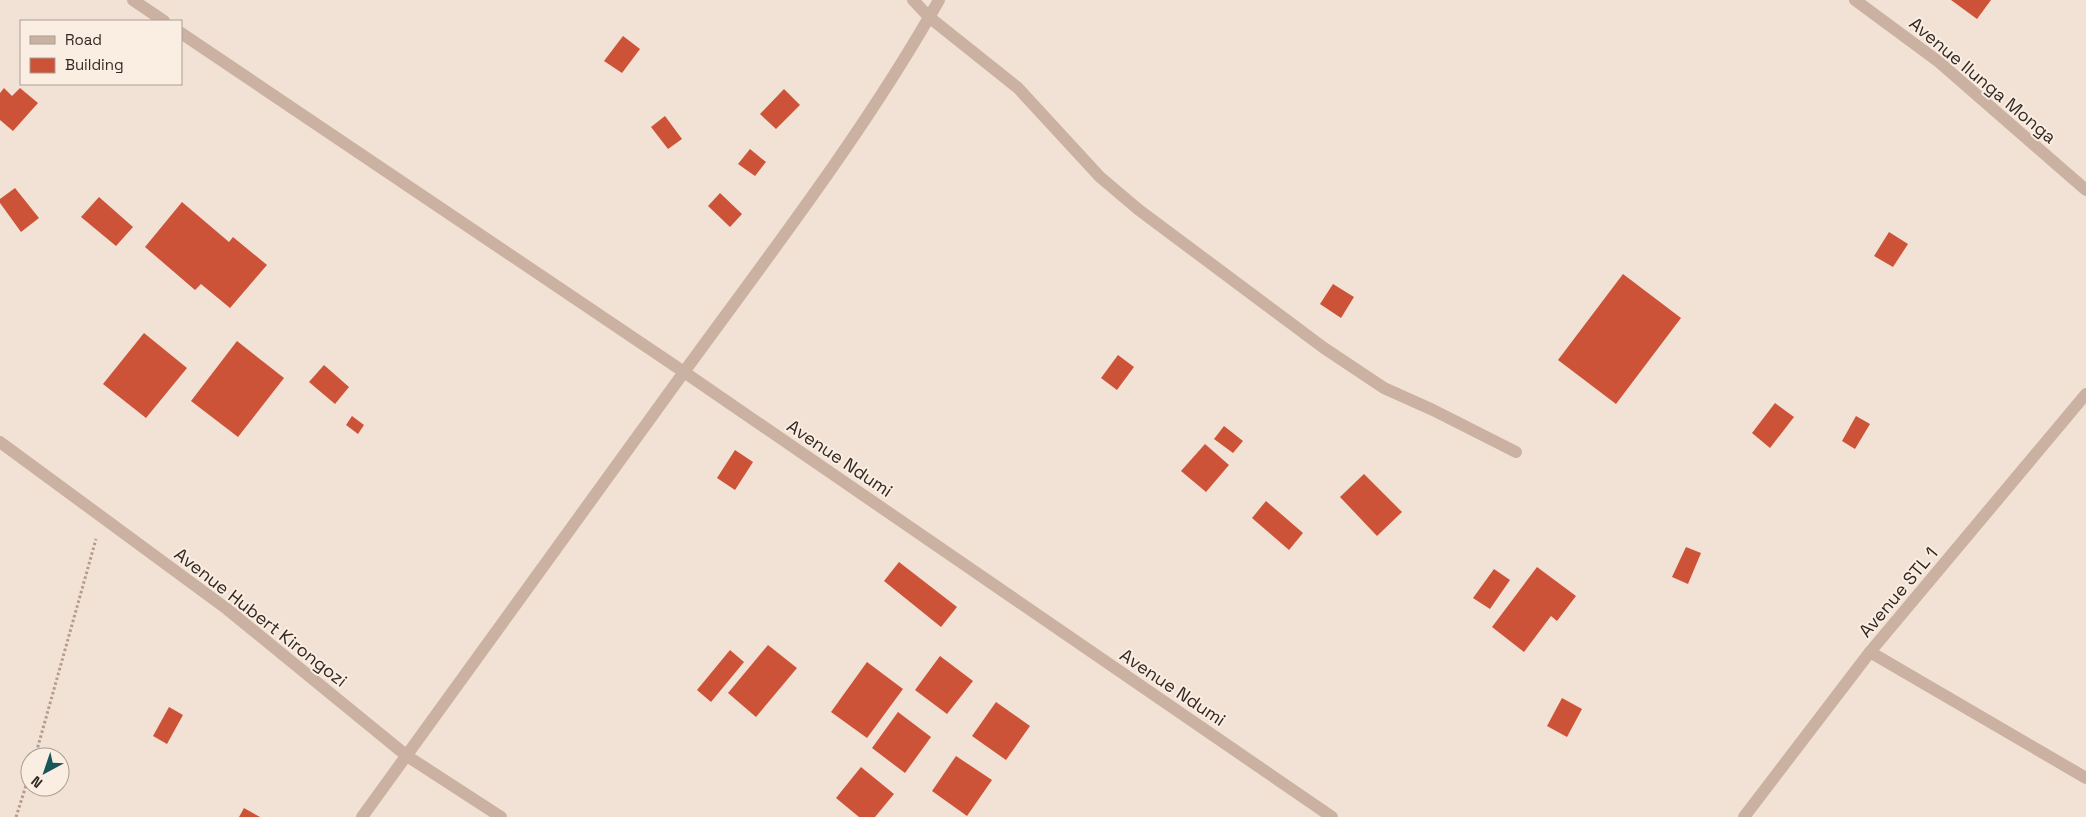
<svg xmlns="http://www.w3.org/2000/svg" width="2086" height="817" viewBox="0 0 2086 817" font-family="'Space Grotesk',sans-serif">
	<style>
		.building { fill: #cd5338 }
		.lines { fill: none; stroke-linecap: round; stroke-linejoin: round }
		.path { stroke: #b69b8b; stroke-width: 3; stroke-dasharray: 2.5 2.5; stroke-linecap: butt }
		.minor { stroke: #cab1a1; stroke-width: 12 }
		.labels { text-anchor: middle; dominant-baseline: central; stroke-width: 4; stroke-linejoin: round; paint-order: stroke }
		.street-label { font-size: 18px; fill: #332824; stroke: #faede1 }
	</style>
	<rect width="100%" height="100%" fill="#f2e2d5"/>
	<!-- building -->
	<g class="building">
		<polygon points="1951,0 1991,0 1977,19"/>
		<polygon points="623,36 640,49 622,73 604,61"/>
		<polygon points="4,88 12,96 20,88 38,103 13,131 0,120 0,93"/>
		<polygon points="784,89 800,105 776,129 760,114"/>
		<polygon points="665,116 682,139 668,149 651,127"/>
		<polygon points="750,149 766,162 755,176 738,164"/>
		<polygon points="15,188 39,218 21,232 0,203 0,199"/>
		<polygon points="720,193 742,214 730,227 708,206"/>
		<polygon points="99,197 133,227 116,246 81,217"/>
		<polygon points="182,202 229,242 233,237 267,265 230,308 201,284 195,290 145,247"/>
		<polygon points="1889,232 1908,244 1893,267 1874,256"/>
		<polygon points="1623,274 1681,318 1616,404 1558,360"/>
		<polygon points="1333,284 1354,297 1341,318 1320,304"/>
		<polygon points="144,333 187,368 146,418 103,384"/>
		<polygon points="237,341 284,378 238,437 191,401"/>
		<polygon points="1118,355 1134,367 1117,390 1101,378"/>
		<polygon points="324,365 349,387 335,404 309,382"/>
		<polygon points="1775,403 1794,417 1770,448 1752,433"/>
		<polygon points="352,416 364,425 358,434 346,425"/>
		<polygon points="1856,416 1870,424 1855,449 1842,441"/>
		<polygon points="1224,426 1243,441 1233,453 1214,439"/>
		<polygon points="1205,444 1229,465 1206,492 1181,471"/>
		<polygon points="735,450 753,462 735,490 717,478"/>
		<polygon points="1364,474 1402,512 1377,536 1340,497"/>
		<polygon points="1266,501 1303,533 1289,550 1252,518"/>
		<polygon points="1686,547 1701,553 1688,584 1672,577"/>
		<polygon points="899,562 957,607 941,627 884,581"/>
		<polygon points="1537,567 1576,596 1557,621 1551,616 1524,652 1492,627"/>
		<polygon points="1494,569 1510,580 1490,609 1473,598"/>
		<polygon points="768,645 797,668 756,717 728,693"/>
		<polygon points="730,650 744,662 711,702 697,690"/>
		<polygon points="940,656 973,681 947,714 915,690"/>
		<polygon points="867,662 903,689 867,738 831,712"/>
		<polygon points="1562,698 1582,709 1567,737 1547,726"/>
		<polygon points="996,702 1030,726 1006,760 972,736"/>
		<polygon points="169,707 183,715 167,744 153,736"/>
		<polygon points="898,712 931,737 905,773 872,748"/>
		<polygon points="956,756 992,780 967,816 932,791"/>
		<polygon points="861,767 894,794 875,817 859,817 836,798"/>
		<polygon points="244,808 260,817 239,817"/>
	</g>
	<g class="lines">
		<!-- path -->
		<g class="path">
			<polyline points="35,757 96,539"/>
			<polyline points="16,817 30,773"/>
		</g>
		<!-- minor -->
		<g class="minor">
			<polyline points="133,0 164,21"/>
			<polyline points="913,0 929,17 1018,88 1100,177 1139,210 1324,348 1384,388 1433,410 1516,452"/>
			<path d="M939 0C865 131 772 251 684 372L1332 817"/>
			<polyline points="1855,0 1939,62 2086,190"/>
			<polyline points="181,33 684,372 362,817"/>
			<polyline points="0,442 227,609 407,756 501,817"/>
			<polyline points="1870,652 2086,778"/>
			<polyline points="1744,817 1870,652 2086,394"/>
		</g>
	</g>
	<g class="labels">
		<!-- street labels -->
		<g class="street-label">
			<text transform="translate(1983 80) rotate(40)">Avenue Ilunga Monga</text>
			<text transform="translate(840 458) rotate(34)">Avenue Ndumi</text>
			<text transform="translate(1898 592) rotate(-50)">Avenue STL 1</text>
			<text transform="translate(261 617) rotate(38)">Avenue Hubert Kirongozi</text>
			<text transform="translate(1173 687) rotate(34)">Avenue Ndumi</text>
		</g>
	</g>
	<!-- legend -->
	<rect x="20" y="20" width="162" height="65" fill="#faede1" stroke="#aa9e95"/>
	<rect x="30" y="36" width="25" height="8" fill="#cab1a1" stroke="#aa9e95"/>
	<text x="65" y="45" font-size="15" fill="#332824">Road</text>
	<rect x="30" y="58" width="25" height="15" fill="#cd5338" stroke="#aa9e95"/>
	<text x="65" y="70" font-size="15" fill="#332824">Building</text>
	<!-- north arrow -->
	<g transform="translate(45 772) rotate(220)"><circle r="24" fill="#faede1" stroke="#aa9e95"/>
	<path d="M0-4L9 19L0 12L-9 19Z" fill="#185657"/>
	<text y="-8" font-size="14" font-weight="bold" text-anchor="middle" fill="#332824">N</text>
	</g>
</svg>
